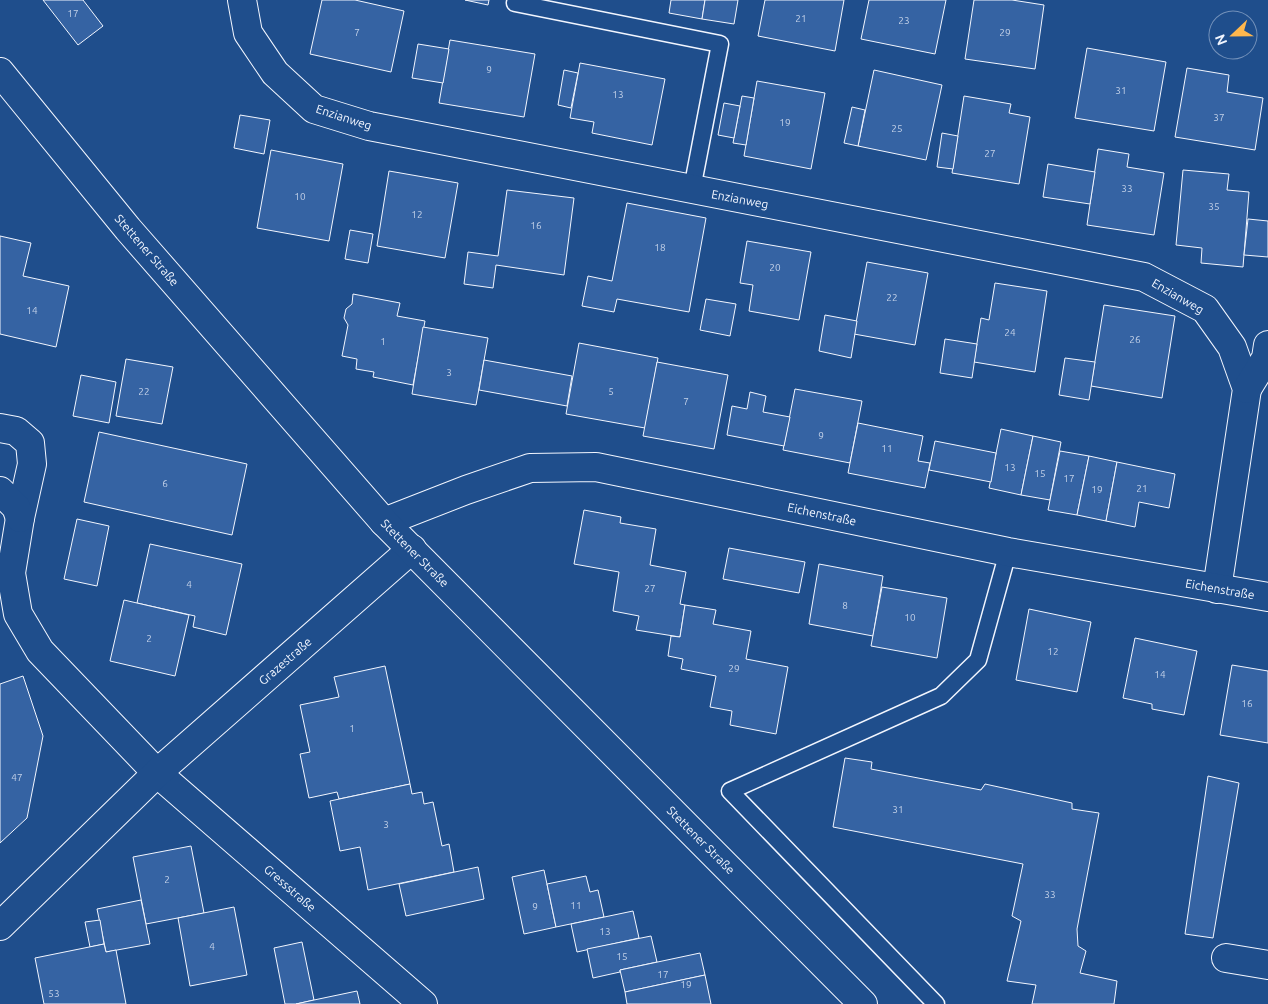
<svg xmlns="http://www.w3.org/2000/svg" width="1268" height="1004" viewBox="0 0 1268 1004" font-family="Ubuntu,sans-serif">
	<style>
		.building { fill: #3563a3; stroke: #f2f6ff }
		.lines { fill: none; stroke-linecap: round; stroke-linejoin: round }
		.lane-casing { stroke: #f2f6ff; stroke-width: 19 }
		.street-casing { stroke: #f2f6ff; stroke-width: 30 }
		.secondary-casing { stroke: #f2f6ff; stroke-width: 30 }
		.lane { stroke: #1f4e8c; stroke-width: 16 }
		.street { stroke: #1f4e8c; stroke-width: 28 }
		.secondary { stroke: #1f4e8c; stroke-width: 28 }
		.labels { text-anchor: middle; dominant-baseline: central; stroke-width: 4; stroke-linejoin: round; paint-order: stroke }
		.number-label { font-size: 10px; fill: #c3d1e8 }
		.street-label { font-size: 12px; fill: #f2f6ff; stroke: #1f4e8c }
	</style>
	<rect width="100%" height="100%" fill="#1f4e8c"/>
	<!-- building -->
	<g class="building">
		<polygon points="43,0 83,0 103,26 78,45"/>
		<polygon points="322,0 355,0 404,11 391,72 310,54"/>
		<polygon points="465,0 489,0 488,5"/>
		<polygon points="671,0 705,0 702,19 669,13"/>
		<polygon points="705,0 738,0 734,24 702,19"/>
		<polygon points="765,0 844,0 835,51 758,36"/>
		<polygon points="869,0 946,0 935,54 861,39"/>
		<polygon points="974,0 1012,0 1044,5 1035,69 965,59"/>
		<polygon points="450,40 535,54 524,117 439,103"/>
		<polygon points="418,44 449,49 443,83 412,78"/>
		<polygon points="1087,48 1166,62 1154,131 1075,118"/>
		<polygon points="580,63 665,79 652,145 592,133 594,122 570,118"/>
		<polygon points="1187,68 1229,75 1227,92 1263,98 1255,150 1175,137"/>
		<polygon points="564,70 578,73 571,108 558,105"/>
		<polygon points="874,70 942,85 926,160 858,146"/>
		<polygon points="757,81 825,93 811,169 744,156"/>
		<polygon points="742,96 754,98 746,145 733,143"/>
		<polygon points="964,96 1011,104 1009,113 1030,117 1019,184 952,173"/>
		<polygon points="724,103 740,106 734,138 718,135"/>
		<polygon points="852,107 865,110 858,146 844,143"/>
		<polygon points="240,115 270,120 264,154 234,148"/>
		<polygon points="942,133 958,136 953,169 937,167"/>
		<polygon points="1098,149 1129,154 1127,167 1164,173 1154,235 1087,225"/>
		<polygon points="271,150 343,164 329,241 257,228"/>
		<polygon points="1048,164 1095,172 1090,204 1043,197"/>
		<polygon points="1183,170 1229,174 1227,190 1249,192 1243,267 1201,263 1202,248 1176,245"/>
		<polygon points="389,171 458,183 445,258 377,246"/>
		<polygon points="507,190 574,198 564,275 496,265 493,288 464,284 468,252 498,256"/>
		<polygon points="627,203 706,218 689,312 617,299 614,312 582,306 588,276 612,281"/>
		<polygon points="1248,219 1268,221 1268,257 1244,255"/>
		<polygon points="350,230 373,234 368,263 345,259"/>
		<polygon points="0,236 31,243 23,276 69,286 56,347 0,334"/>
		<polygon points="747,241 811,252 799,320 749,311 753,285 740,283"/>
		<polygon points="867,262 928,273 915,345 854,334"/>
		<polygon points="995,283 1047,291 1035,372 974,362 981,318 989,320"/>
		<polygon points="353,294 400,303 397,316 425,321 413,385 373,377 374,372 356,369 357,359 342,356 348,325 344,318 346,309 352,304"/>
		<polygon points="706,299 736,304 730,336 700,330"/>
		<polygon points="1104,305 1175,316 1162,398 1091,386"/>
		<polygon points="825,315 857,321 851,358 819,351"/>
		<polygon points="423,327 488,338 476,405 412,394"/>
		<polygon points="945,339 977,344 972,378 940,373"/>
		<polygon points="579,343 658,358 645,428 566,414"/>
		<polygon points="1065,358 1095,362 1089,400 1059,395"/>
		<polygon points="126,359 173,367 162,424 116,416"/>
		<polygon points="484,360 572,376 567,406 479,390"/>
		<polygon points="657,362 728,375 714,449 643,436"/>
		<polygon points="81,375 116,382 109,423 73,416"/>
		<polygon points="795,389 862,401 850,463 783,450"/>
		<polygon points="750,392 766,396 763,412 790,417 784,446 727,435 732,406 747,409"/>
		<polygon points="858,423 923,436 918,461 930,463 925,488 848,473"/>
		<polygon points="1001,429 1033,436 1021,495 989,488"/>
		<polygon points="99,432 247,464 232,535 84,502"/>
		<polygon points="1033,436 1061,442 1050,500 1021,495"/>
		<polygon points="935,441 996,453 991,482 929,470"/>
		<polygon points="1060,451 1089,456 1077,515 1048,510"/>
		<polygon points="1089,456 1117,462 1106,521 1077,515"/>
		<polygon points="1117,462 1175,474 1169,508 1139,502 1135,527 1106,521"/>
		<polygon points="584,510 621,517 620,523 656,529 650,565 686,572 680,604 685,605 680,637 636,630 639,616 613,611 619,572 574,564"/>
		<polygon points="77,519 109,526 97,586 64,579"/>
		<polygon points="150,544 242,564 226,635 193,627 195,616 137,603"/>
		<polygon points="729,548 805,562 799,593 723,579"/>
		<polygon points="819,564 883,576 873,636 809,624"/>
		<polygon points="882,587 947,598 937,658 871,646"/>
		<polygon points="124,600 189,615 175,676 110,661"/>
		<polygon points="685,605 716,610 713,624 751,631 746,659 788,667 776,734 730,725 732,711 710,707 716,676 681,669 683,659 668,656 671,636 680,637"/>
		<polygon points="1029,609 1091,622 1077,692 1016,680"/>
		<polygon points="1135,638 1197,651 1184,715 1152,709 1152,704 1123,698"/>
		<polygon points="1232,665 1268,671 1268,743 1220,735"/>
		<polygon points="385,666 410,784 339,799 337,792 309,798 300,754 310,752 300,705 339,697 334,677"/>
		<polygon points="23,676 43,736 27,818 0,843 0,684"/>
		<polygon points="845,758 872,762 871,769 981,790 985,784 1072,803 1072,809 1099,813 1077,929 1078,946 1086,951 1080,973 1117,981 1114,1004 1032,1004 1036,985 1007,981 1021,921 1012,916 1023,864 833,827"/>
		<polygon points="1208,776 1239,783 1213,938 1185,934"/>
		<polygon points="410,784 412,794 422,792 424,804 433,802 442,846 449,844 454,872 368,890 360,847 340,851 330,801"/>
		<polygon points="191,846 204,913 146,924 133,857"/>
		<polygon points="478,867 484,899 406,916 399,884"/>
		<polygon points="544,870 556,927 524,934 512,877"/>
		<polygon points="586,876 590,892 598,890 604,917 556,927 547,884"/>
		<polygon points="141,900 150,944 106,952 97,909"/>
		<polygon points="234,907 247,975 190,986 178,918"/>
		<polygon points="633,911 639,938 577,952 571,924"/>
		<polygon points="100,920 104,944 90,947 85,922"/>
		<polygon points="651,936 657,962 620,970 620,972 593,978 587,949"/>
		<polygon points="302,942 314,1000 296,1004 285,1004 274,948"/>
		<polygon points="104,944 106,952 116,950 126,1004 44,1004 35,958"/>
		<polygon points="700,953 705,975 625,992 620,970"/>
		<polygon points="705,975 711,1004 627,1004 625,992"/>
		<polygon points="357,991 360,1004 296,1004 314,1000"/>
	</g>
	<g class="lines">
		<defs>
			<g id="lane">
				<polyline points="515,3 720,44 692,189"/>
				<polyline points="936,1004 730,791 941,696 978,660 1008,552"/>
			</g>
			<g id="street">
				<polyline points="242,0 248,33 275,73 314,109 369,126 1144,277 1205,309 1232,347 1247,389 1217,589"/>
				<polyline points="1247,389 1266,358 1268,345"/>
				<polyline points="0,428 16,431 30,443 32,464 20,518 11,573 18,614 40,651 157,773 423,1004"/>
				<polyline points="0,491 16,507 20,518"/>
				<polyline points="384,522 466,490 530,468 596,467 1008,552 1268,597"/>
				<polyline points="0,926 157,773 412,549"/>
				<polyline points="1226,958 1268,965"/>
			</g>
			<polyline id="secondary" points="0,72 128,229 384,522 863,1004"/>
		</defs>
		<!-- lane casing -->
		<use href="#lane" class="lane-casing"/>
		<!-- street casing -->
		<use href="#street" class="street-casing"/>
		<!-- secondary casing -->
		<use href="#secondary" class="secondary-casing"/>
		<!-- lane -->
		<use href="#lane" class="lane"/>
		<!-- street -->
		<use href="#street" class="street"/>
		<!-- secondary -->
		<use href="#secondary" class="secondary"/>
	</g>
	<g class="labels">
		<!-- number labels -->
		<g class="number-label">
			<text x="73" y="13">17</text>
			<text x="801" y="18">21</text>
			<text x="904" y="20">23</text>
			<text x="357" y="32">7</text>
			<text x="1005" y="32">29</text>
			<text x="489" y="69">9</text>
			<text x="1121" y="90">31</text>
			<text x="618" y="94">13</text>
			<text x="1219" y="117">37</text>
			<text x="785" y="122">19</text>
			<text x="897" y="128">25</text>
			<text x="990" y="153">27</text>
			<text x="1127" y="188">33</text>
			<text x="300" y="196">10</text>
			<text x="1214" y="206">35</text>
			<text x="417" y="214">12</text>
			<text x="536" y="225">16</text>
			<text x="660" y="247">18</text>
			<text x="775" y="267">20</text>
			<text x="892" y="297">22</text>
			<text x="32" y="310">14</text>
			<text x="1010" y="332">24</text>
			<text x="1135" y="339">26</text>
			<text x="383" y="341">1</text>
			<text x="449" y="372">3</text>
			<text x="144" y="391">22</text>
			<text x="611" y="391">5</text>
			<text x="686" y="401">7</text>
			<text x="821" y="435">9</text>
			<text x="887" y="448">11</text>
			<text x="1010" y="467">13</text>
			<text x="1040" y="473">15</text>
			<text x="1069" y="478">17</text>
			<text x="165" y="483">6</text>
			<text x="1142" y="488">21</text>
			<text x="1097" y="489">19</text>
			<text x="189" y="584">4</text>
			<text x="650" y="588">27</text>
			<text x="845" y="605">8</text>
			<text x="910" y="617">10</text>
			<text x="149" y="638">2</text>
			<text x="1053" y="651">12</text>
			<text x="734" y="668">29</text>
			<text x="1160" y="674">14</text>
			<text x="1247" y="703">16</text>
			<text x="352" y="728">1</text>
			<text x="17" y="777">47</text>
			<text x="898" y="809">31</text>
			<text x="386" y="824">3</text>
			<text x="167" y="879">2</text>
			<text x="1050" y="894">33</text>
			<text x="576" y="905">11</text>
			<text x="535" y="906">9</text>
			<text x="605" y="931">13</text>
			<text x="212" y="946">4</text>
			<text x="622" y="956">15</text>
			<text x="663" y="974">17</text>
			<text x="686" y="984">19</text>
			<text x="54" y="993">53</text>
		</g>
		<!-- street labels -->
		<g class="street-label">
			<text transform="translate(344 117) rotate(18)">Enzianweg</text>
			<text transform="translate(740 199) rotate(11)">Enzianweg</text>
			<text transform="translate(147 250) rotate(49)">Stettener Straße</text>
			<text transform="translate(1178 296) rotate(30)">Enzianweg</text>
			<text transform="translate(822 514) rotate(12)">Eichenstraße</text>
			<text transform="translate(415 553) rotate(45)">Stettener Straße</text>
			<text transform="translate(1220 589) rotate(10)">Eichenstraße</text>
			<text transform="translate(285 661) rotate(-41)">Grazestraße</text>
			<text transform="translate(701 840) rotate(45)">Stettener Straße</text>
			<text transform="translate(290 888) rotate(41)">Gressstraße</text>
		</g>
	</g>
	<!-- north arrow -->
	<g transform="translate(1233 35) rotate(248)"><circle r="24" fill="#1f4e8c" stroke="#7391ba"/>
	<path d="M0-4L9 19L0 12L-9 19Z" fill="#ffb74d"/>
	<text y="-8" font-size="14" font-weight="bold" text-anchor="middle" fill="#f2f6ff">N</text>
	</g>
</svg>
